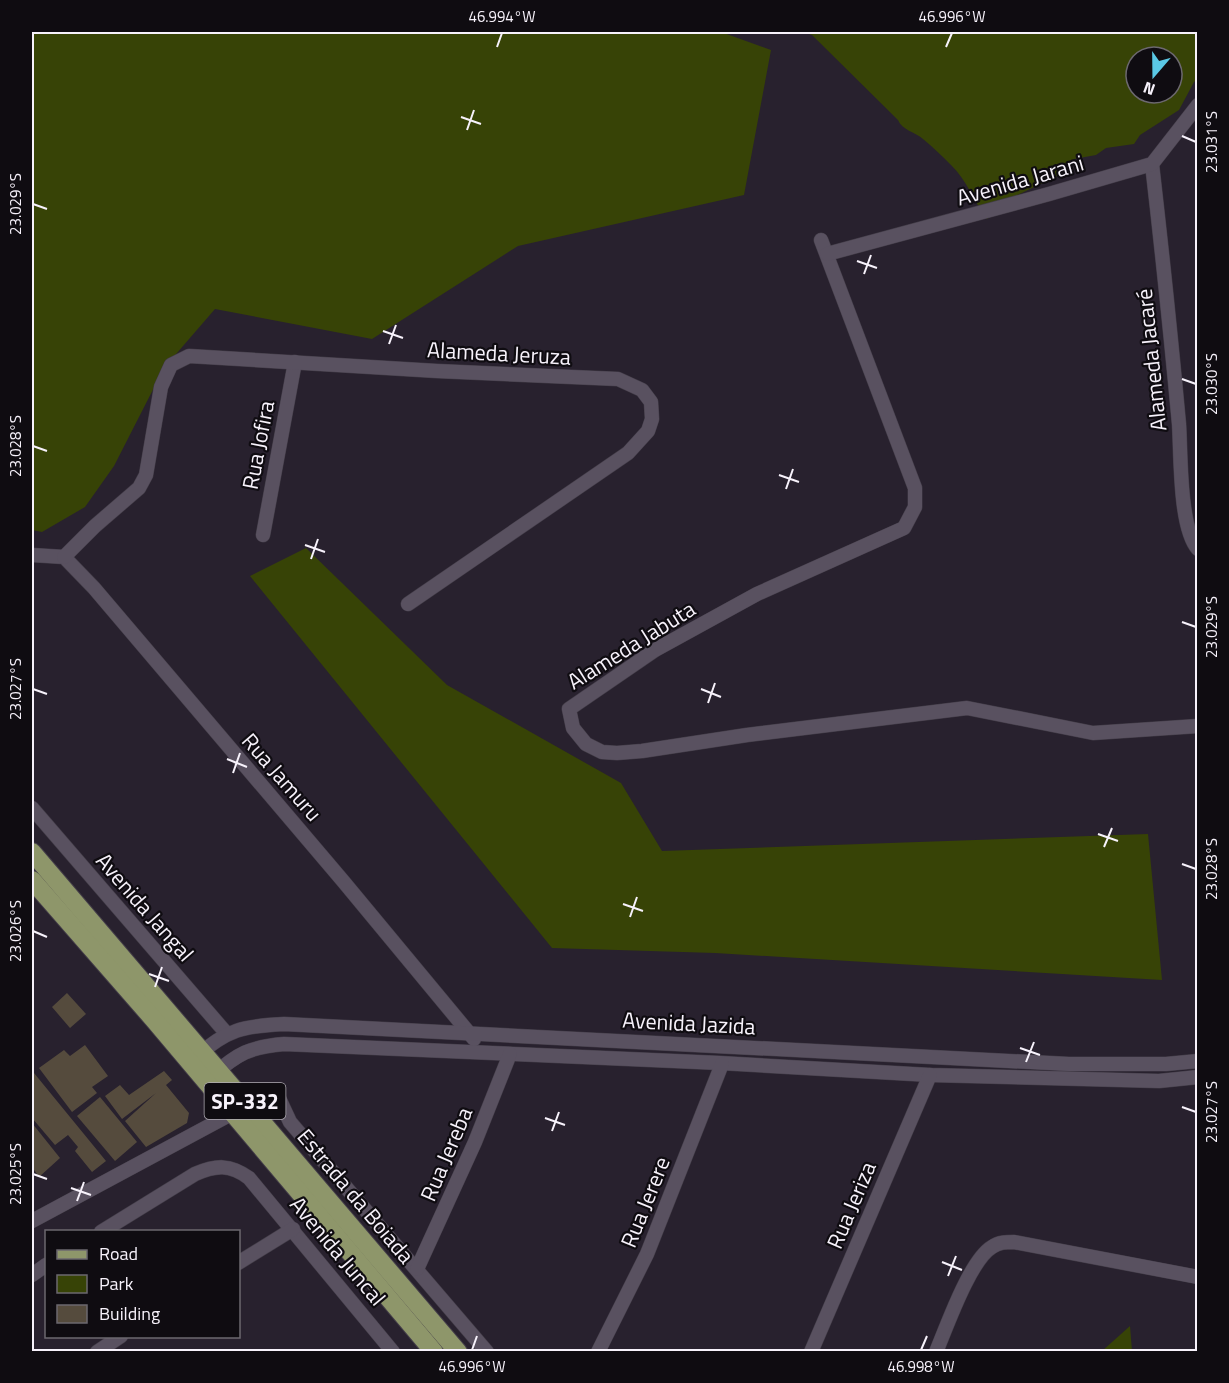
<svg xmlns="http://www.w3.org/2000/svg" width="1229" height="1383" viewBox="0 0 1229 1383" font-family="'Titillium Web',sans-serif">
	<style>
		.green { fill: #374306; fill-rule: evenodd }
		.building { fill: #554b3d }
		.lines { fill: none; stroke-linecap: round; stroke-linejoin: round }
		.street-casing { stroke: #433d48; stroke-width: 15 }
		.primary-casing { stroke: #433d48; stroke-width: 20 }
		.street { stroke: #595160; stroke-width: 14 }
		.primary { stroke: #8e966a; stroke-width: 18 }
		.ticks { fill: none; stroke: #f7f2fb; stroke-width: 2 }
		.labels { text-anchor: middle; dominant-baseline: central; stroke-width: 4.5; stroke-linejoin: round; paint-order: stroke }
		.shield { fill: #0f0c11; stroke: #b1adb5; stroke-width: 1.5 }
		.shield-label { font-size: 21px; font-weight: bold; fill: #f7f2fb }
		.street-label { font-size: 22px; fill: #f7f2fb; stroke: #0f0c11 }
		.neatline { fill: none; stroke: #f7f2fb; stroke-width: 2 }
		.ticks-label { font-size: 15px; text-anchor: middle; fill: #f7f2fb }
	</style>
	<rect width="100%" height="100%" fill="#28212e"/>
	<!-- green -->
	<g class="green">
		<polygon points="32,32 721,32 771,50 744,195 518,246 372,339 215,309 164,368 114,466 85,507 42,532 32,530"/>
		<path d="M803 32H1197V79L1194 82 1179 110 1140 135 1134 144 1106 148 1096 155 1074 159 1057 176 1003 202 987 219C974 202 967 180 951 165 942 156 933 147 923 139 915 132 902 130 898 120L812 35ZM1136 57H1172V93H1136Z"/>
		<polygon points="306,548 447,685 621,783 662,851 1148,834 1162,980 715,953 552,948 250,576"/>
		<polygon points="1130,1326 1132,1351 1102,1351"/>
	</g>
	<!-- building -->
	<g class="building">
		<polygon points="67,993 86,1014 70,1028 52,1007"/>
		<polygon points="85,1045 108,1076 92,1087 97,1093 72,1112 39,1068 64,1050 70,1056"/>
		<polygon points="164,1071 172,1080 166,1085 189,1113 187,1123 146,1147 125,1121 156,1093 122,1119 105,1096 120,1085 129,1095"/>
		<polygon points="34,1073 106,1161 92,1172 75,1151 78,1147 68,1135 55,1145 32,1118 32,1075"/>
		<polygon points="100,1097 137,1142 115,1161 77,1116"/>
		<polygon points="32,1123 60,1158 39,1177 32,1167"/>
	</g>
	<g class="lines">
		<defs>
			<g id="street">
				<path d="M1152 164C1162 251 1171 337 1179 424 1181 453 1179 528 1198 549"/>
				<polyline points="821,240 915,488 915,507 904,528 757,594 655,650 569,709 573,728 586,744 602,752 617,753 642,751 747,735 967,708 1093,733 1198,726"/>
				<polyline points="827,254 1049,194 1152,164 1198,105"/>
				<polyline points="263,535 295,362"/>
				<polyline points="32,555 64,557 94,588 343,881 474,1039"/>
				<polyline points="64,557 95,526 139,488 146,475 161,387 171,365 189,356 437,371 618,379 642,390 651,402 652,419 648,431 628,453 408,604"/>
				<polyline points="32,808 227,1034"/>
				<path d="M196 1057C227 1029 244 1026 284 1024L1069 1064H1166L1198 1061"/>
				<path d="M212 1076C238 1053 250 1047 284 1044L720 1063 930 1075 1159 1081 1198 1077"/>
				<polyline points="277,1094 290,1122 487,1352"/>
				<polyline points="32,1221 233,1113"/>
				<path d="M101 1232 195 1174C216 1165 230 1164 249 1178L393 1352"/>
				<polyline points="238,1263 293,1229"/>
				<polyline points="417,1269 475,1142 510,1054"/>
				<polyline points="32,1275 46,1265"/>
				<polyline points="97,1352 121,1336"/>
				<polyline points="598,1352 647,1254 722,1064"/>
				<polyline points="811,1352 930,1075"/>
				<path d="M936 1352C947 1326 970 1260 992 1247 999 1242 1006 1242 1014 1242L1198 1277"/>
			</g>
			<g id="primary">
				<polyline points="32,852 458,1352"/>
				<polyline points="32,880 155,1021 434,1352"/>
			</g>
		</defs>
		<!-- street casing -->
		<use href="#street" class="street-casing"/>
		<!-- primary casing -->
		<use href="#primary" class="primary-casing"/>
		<!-- street -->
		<use href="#street" class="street"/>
		<!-- primary -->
		<use href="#primary" class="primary"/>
	</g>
	<!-- ticks -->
	<path class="ticks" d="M497 47 502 33M946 47 952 33M461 117 481 124M467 130 474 110M1182 136 1196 142M33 204 47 209M857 261 877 268M864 274 871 255M383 331 403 338M389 344 396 325M1182 379 1196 384M33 446 47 451M779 475 799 482M786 489 793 469M305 545 325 552M311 559 318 539M1182 622 1196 627M33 689 47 694M701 689 721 697M708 703 715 683M227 759 247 767M233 773 240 753M1098 834 1118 841M1104 847 1112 828M1182 864 1196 869M623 904 643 911M630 917 637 897M33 931 47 937M149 974 169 981M155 987 162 967M1020 1048 1040 1055M1026 1062 1034 1042M1182 1107 1196 1112M545 1118 565 1125M552 1131 559 1112M33 1174 47 1179M71 1188 91 1195M77 1201 84 1182M942 1262 962 1270M948 1276 956 1256M472 1350 477 1336M921 1350 927 1336"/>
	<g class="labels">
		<!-- shield labels -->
		<rect class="shield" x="204.5" y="1083" width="81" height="36" rx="4.5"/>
		<g class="shield-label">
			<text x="245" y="1101">SP-332</text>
		</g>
		<!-- street labels -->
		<g class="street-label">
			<text transform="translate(1020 180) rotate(-16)">Avenida Jarani</text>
			<text transform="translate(499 353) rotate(3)">Alameda Jeruza</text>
			<text transform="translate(1151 360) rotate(-96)">Alameda Jacaré</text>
			<text transform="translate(258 445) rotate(-79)">Rua Jofira</text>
			<text transform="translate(631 645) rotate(-32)">Alameda Jabuta</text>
			<text transform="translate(282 777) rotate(49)">Rua Jamuru</text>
			<text transform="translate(145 907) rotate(49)">Avenida Jangal</text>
			<text transform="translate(689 1023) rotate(3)">Avenida Jazida</text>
			<text transform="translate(446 1154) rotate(-67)">Rua Jereba</text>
			<text transform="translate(356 1196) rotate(50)">Estrada da Boiada</text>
			<text transform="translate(645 1202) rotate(-68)">Rua Jerere</text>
			<text transform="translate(851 1205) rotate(-67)">Rua Jeriza</text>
			<text transform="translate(338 1251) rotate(50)">Avenida Juncal</text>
		</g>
	</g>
	<!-- border -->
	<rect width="1229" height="1383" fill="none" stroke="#0f0c11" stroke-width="66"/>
	<!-- legend -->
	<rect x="45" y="1230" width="195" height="108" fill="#0f0c11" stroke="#6c686f" stroke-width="1.5"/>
	<rect x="57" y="1250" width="30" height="9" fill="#8e966a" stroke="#6c686f" stroke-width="1.5"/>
	<text x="99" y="1260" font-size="18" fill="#f7f2fb">Road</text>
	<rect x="57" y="1275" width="30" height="18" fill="#374306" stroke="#6c686f" stroke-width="1.5"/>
	<text x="99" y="1290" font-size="18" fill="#f7f2fb">Park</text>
	<rect x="57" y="1305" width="30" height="18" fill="#554b3d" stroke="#6c686f" stroke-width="1.5"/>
	<text x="99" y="1320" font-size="18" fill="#f7f2fb">Building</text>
	<!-- north arrow -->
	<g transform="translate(1154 75) rotate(200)"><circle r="28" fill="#0f0c11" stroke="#6c686f" stroke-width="1.5"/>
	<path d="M0-4.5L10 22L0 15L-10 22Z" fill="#5ac8e5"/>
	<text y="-9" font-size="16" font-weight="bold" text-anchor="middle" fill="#f7f2fb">N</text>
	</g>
	<rect x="33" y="33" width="1163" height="1317" class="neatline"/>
	<g class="ticks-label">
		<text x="502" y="22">46.994°W</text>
		<text x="952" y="22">46.996°W</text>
		<text transform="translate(1212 142) rotate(-90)" y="5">23.031°S</text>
		<text transform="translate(16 204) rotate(-90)" y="5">23.029°S</text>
		<text transform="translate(1212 384) rotate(-90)" y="5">23.030°S</text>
		<text transform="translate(16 446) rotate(-90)" y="5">23.028°S</text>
		<text transform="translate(1212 627) rotate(-90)" y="5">23.029°S</text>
		<text transform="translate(16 689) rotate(-90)" y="5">23.027°S</text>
		<text transform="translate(1212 869) rotate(-90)" y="5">23.028°S</text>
		<text transform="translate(16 931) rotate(-90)" y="5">23.026°S</text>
		<text transform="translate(1212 1112) rotate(-90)" y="5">23.027°S</text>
		<text transform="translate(16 1174) rotate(-90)" y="5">23.025°S</text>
		<text x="472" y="1372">46.996°W</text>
		<text x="921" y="1372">46.998°W</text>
	</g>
</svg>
